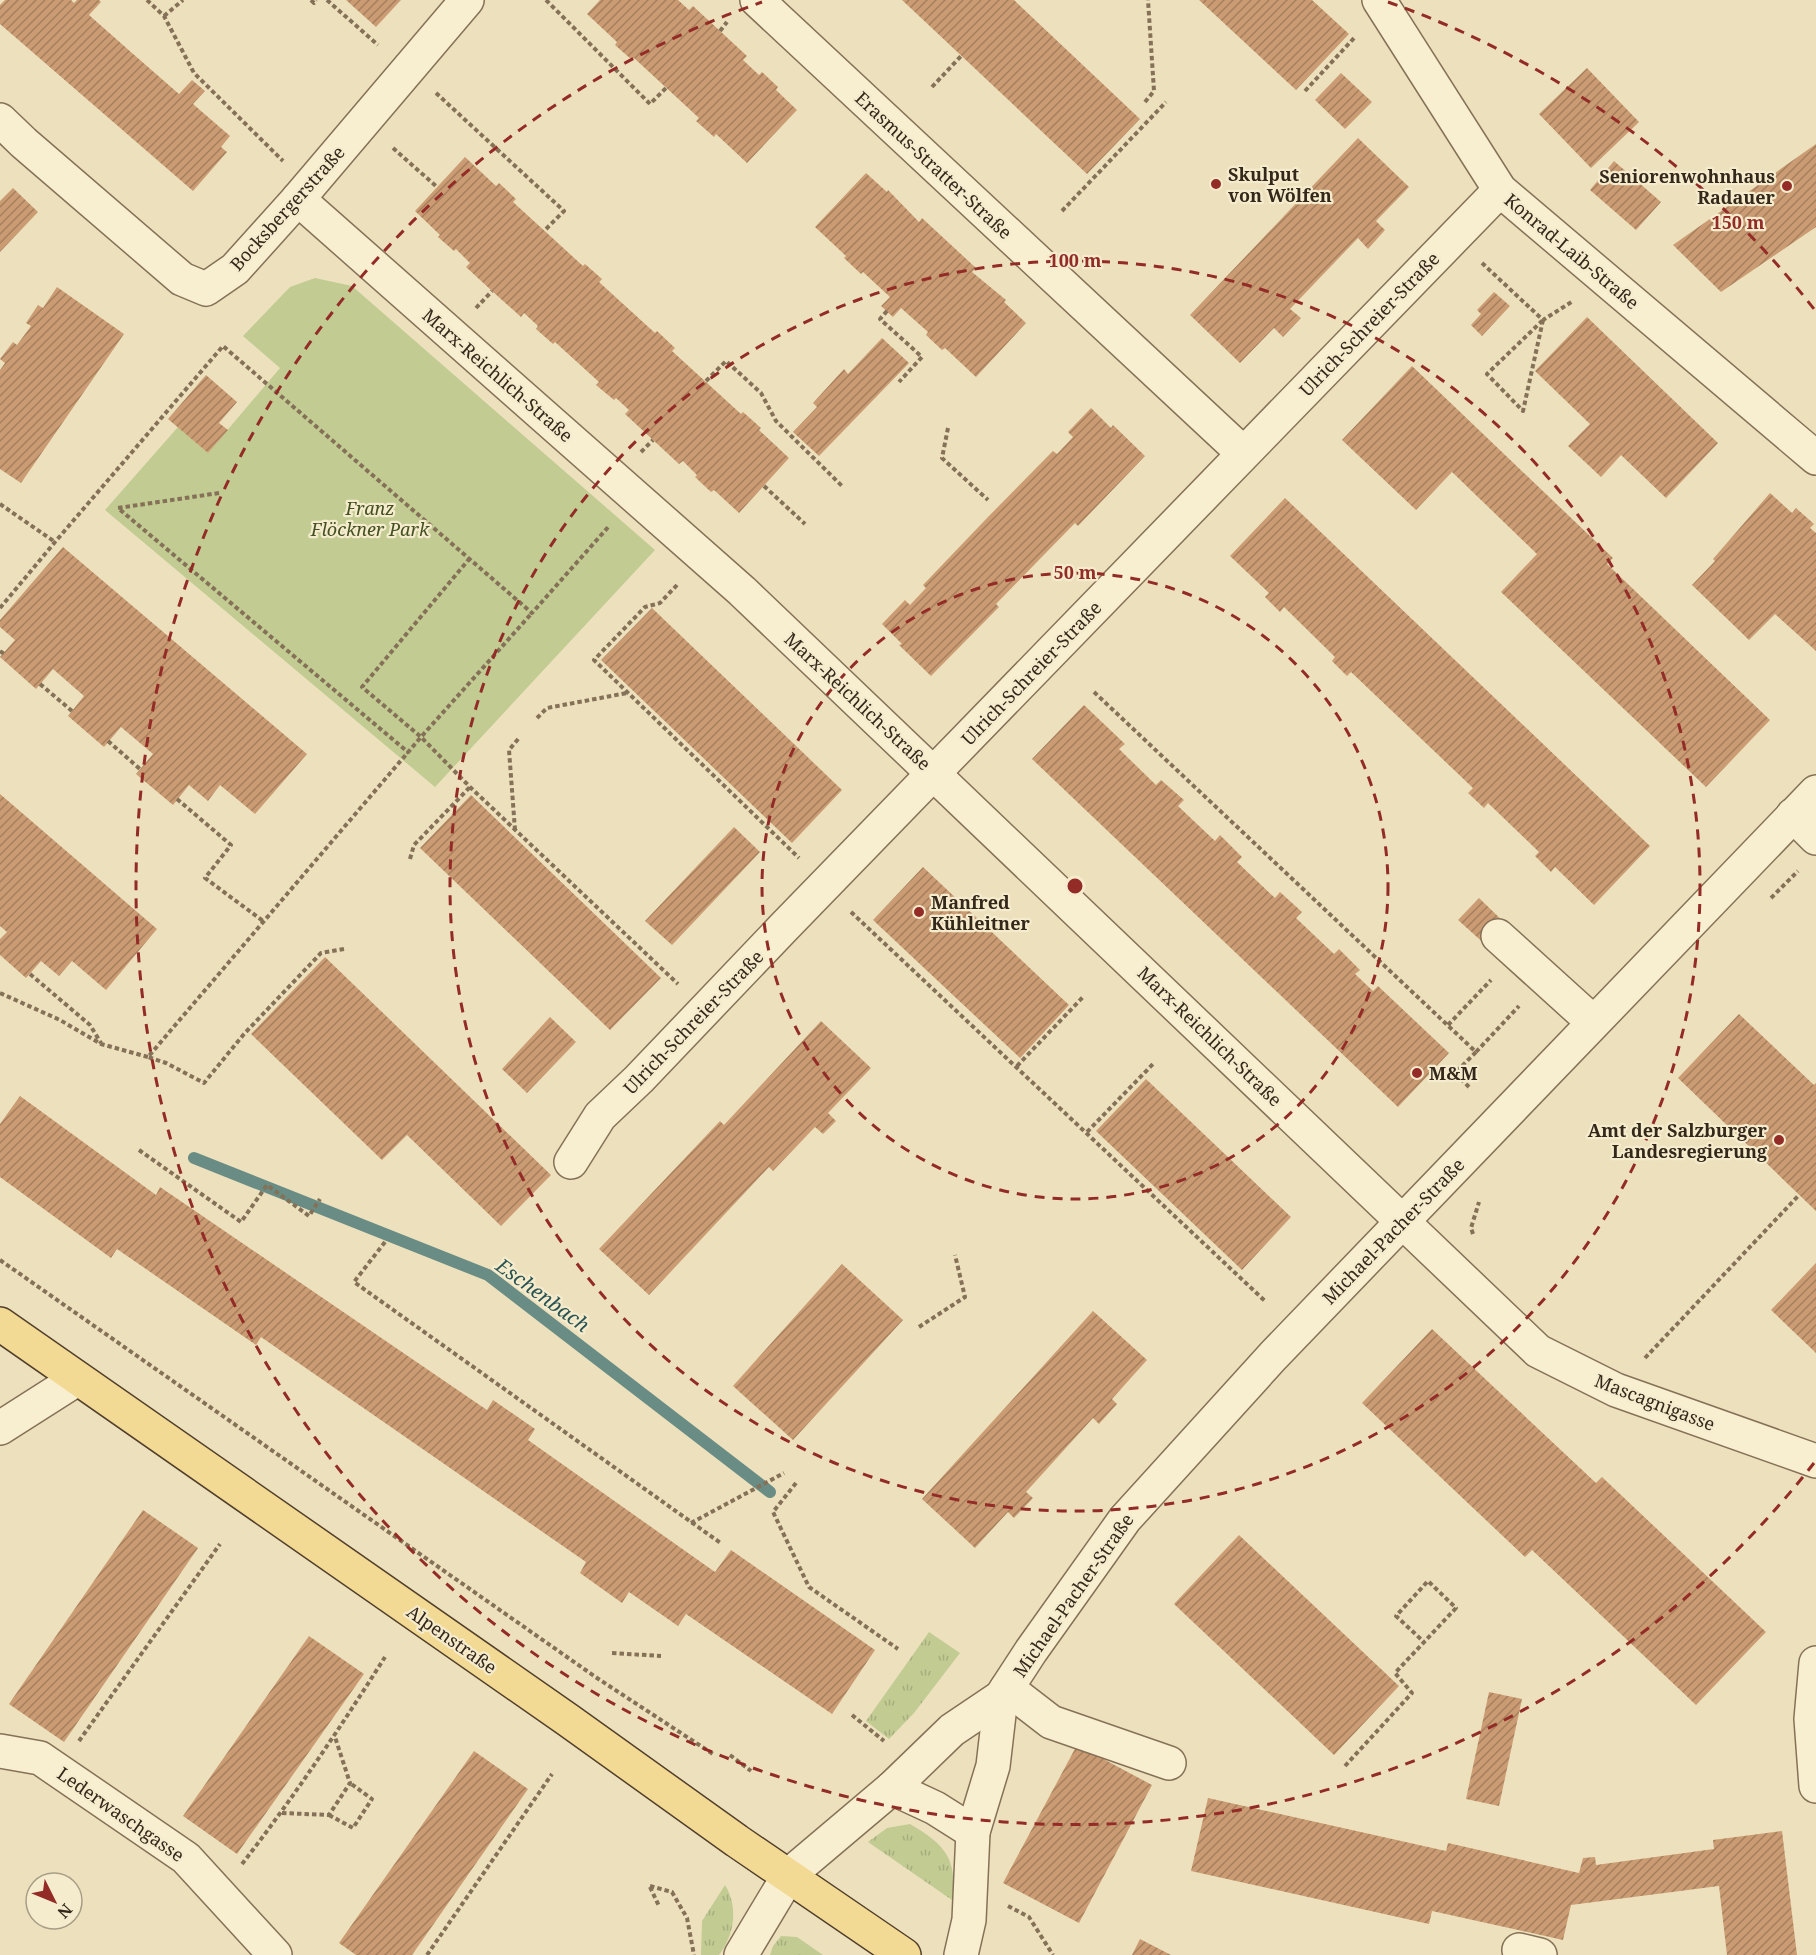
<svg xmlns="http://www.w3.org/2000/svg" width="1816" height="1955" viewBox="0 0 1816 1955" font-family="'Noto Serif',serif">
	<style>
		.grass { fill: url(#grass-tufts) }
		.park { fill: #c1cb92 }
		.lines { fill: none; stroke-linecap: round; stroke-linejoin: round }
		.stream { stroke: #698c85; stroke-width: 12 }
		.building { fill: url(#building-hatch) }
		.minor-casing { stroke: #857157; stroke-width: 36 }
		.major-casing { stroke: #523f2b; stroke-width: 36 }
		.path { stroke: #857157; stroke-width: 4; stroke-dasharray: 4.5 3; stroke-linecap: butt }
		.minor { stroke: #f8eed0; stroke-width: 33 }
		.major { stroke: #f2d994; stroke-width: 33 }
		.ring { fill: none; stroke: #932b27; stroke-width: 3; stroke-dasharray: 10 8 }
		.poi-dot { fill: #932b27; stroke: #f5ebcd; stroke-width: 2 }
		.labels { text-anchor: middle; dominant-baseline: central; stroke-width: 4.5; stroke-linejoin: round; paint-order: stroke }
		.street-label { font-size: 18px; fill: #34281b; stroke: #f5ebcd }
		.poi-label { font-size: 18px; font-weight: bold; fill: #34281b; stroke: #f5ebcd; text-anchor: start }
		.park-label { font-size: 18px; font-style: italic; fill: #435022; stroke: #f5ebcd }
		.water-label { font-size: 20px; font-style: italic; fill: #2a5453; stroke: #f5ebcd }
		.centre { fill: #932b27; stroke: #f5ebcd; stroke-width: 3 }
		.ring-label { font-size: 18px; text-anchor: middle; font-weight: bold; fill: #932b27; stroke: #f5ebcd; stroke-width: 4.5; stroke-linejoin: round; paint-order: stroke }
	</style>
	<defs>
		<pattern id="grass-tufts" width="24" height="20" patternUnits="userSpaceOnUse" patternTransform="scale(1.5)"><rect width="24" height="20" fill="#c1cb92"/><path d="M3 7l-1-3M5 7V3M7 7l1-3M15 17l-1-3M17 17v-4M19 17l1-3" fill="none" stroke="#a6ae7d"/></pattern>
		<pattern id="building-hatch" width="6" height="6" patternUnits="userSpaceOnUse" patternTransform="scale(1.5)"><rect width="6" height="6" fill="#cb9c73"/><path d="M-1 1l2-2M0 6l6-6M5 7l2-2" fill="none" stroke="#a67f5e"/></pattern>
	</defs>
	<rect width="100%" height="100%" fill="#ede1bd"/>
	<!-- grass -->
	<g class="grass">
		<polygon points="929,1632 960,1653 914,1713 889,1739 866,1721"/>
		<path d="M910 1824C944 1844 958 1858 952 1900L868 1842 887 1828Z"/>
		<path d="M725 1885C739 1908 734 1935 719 1955H701L702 1921Z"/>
		<polygon points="781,1936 797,1937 823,1955 770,1955 773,1946"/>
	</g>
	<!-- park -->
	<polygon class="park" points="315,278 352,286 655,550 435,787 105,510 178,427 208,453 280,368 243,336 290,287"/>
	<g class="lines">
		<!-- stream -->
		<polyline class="stream" points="194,1158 488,1275 770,1492"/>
	</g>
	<!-- building -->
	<g class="building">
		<polygon points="5,0 71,0 74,3 77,0 99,0 101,2 89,15 132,53 179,94 192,80 205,91 193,104 230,136 221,147 227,152 193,191 0,24 0,5"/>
		<polygon points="346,0 401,0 376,27"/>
		<polygon points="600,0 678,0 689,10 693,6 747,56 743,60 759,75 762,72 778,87 776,90 797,110 747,163 716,134 714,137 696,121 699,118 634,58 632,60 615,45 617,42 587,14"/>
		<polygon points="902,0 1014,0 1140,119 1087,174"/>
		<polygon points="1199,0 1312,0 1349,34 1296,90"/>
		<polygon points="1587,68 1639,122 1591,168 1539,114"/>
		<polygon points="1341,73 1372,102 1345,129 1315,100"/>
		<polygon points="1358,138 1409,187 1376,221 1385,230 1368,249 1358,238 1290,309 1301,318 1283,337 1274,328 1240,363 1190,315"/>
		<polygon points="1816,144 1816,227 1721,292 1673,245"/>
		<polygon points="465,157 496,186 499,183 516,199 513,202 583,266 585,264 602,279 599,282 655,333 657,331 675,348 672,351 741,414 743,412 761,428 759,430 789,458 739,513 714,490 711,492 695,477 697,475 683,461 679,464 625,414 629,410 616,398 614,400 596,385 599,382 555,342 553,344 536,329 538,326 524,313 521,317 492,291 466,267 470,263 456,249 454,251 438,237 440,235 415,211"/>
		<polygon points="1614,161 1661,202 1636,230 1590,190"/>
		<polygon points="866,173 887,192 888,190 919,222 922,218 976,268 972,272 1006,300 1004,302 1026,323 976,377 945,348 942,350 926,335 928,332 901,308 893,317 881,306 890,297 863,272 861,274 844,258 846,256 815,227"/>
		<polygon points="13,188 38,212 0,252 0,201"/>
		<polygon points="57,287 124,334 21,483 0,469 0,370 5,363 0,359 13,342 17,345 31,326 26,323 38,305 43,308"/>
		<polygon points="1494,292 1510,306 1482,336 1471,325 1481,314 1477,310"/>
		<polygon points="1587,317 1718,443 1666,498 1621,455 1601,477 1568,446 1590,424 1535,371"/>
		<polygon points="882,338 909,363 819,456 793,432 817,407 813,403 844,369 848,374"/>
		<polygon points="1412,366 1613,558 1607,564 1770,720 1706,787 1501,592 1537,554 1452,472 1416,510 1342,440"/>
		<polygon points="206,375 237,402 219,423 228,430 208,453 168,419"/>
		<polygon points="1091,408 1111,428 1113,425 1145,456 1078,526 1075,523 996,604 999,607 931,676 899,645 902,644 882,624 905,600 910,605 926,588 923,585 988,517 1053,451 1057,454 1073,437 1068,432"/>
		<polygon points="1770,493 1792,513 1796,508 1814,524 1810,528 1816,533 1816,651 1775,614 1749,640 1692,585 1715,561 1713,559"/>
		<polygon points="1285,498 1650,846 1594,905 1555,867 1551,872 1535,856 1539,852 1488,803 1484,808 1468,793 1473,788 1351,672 1347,676 1332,661 1335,657 1284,607 1280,612 1265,597 1269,593 1230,556"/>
		<polygon points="63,547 307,754 255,814 220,785 208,801 189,785 173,805 136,774 153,754 121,727 104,747 68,716 84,696 53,669 36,689 0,657 15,640 0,627 0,620"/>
		<polygon points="652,608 842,790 792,843 601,660"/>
		<polygon points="1084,705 1125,744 1119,749 1156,785 1161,780 1184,800 1178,806 1215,841 1220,835 1242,857 1237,862 1275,898 1280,892 1302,912 1296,918 1334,954 1339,949 1360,970 1355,974 1373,991 1378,986 1449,1053 1398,1107 1032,759"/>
		<polygon points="0,794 157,929 106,990 72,961 59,976 41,961 26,978 0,955 0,939 7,932 0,926"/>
		<polygon points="471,795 661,978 610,1030 420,848"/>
		<polygon points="734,827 760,852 672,945 645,921"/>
		<polygon points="923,867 1069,1005 1020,1058 873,920"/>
		<polygon points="1479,898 1508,926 1488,947 1458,920"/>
		<polygon points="325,957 551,1175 501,1226 407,1135 382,1160 251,1034"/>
		<polygon points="1739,1014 1814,1085 1816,1083 1816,1211 1678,1078"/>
		<polygon points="550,1017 576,1042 527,1093 502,1069"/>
		<polygon points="821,1021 871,1068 828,1113 836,1121 823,1134 815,1127 773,1171 769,1167 649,1295 599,1249 720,1121 724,1125"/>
		<polygon points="1146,1079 1291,1217 1242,1270 1096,1131"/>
		<polygon points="20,1096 156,1195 160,1187 487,1410 493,1400 535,1429 528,1440 715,1572 731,1550 875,1650 832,1714 686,1614 678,1626 629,1592 622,1603 580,1573 586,1562 261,1337 256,1345 117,1249 111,1258 0,1177 0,1124"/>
		<polygon points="1816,1263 1816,1353 1771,1310"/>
		<polygon points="842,1264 903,1320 793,1440 733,1386"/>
		<polygon points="1093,1311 1147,1360 1112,1399 1117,1404 1099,1424 1093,1418 1026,1492 1033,1498 1014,1518 1008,1512 975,1548 922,1499"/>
		<polygon points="1432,1329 1596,1483 1602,1477 1766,1632 1696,1705 1532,1550 1525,1557 1362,1403"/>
		<polygon points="143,1510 198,1548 64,1742 9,1704"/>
		<polygon points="1239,1535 1399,1686 1334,1755 1174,1604"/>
		<polygon points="309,1636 364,1674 237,1854 183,1816"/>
		<polygon points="1489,1692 1522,1699 1499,1806 1466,1799"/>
		<polygon points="1077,1745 1152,1785 1079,1923 1003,1883"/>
		<polygon points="474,1751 528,1789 412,1955 356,1955 339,1943"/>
		<polygon points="1208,1798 1446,1851 1448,1843 1579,1873 1583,1858 1595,1857 1596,1865 1714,1849 1713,1840 1782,1831 1797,1955 1727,1955 1719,1886 1571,1905 1563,1940 1432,1911 1429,1924 1191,1871"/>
		<polygon points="1140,1939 1171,1955 1132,1955"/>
	</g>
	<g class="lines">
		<defs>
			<g id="minor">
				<polyline points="757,0 1243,453"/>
				<polyline points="1379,0 1500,190 1816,458"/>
				<polyline points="0,120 24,143 182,279 206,289 235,269 298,199 467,0"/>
				<polyline points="298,199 742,591 1538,1351 1616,1390 1816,1461"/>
				<polyline points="1793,815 1816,838"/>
				<polyline points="1498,936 1593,1022"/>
				<polyline points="571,1162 600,1116 639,1079 785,926 1500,190"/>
				<polyline points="0,1428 77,1379"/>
				<polyline points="1816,1663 1811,1719 1816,1786"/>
				<polyline points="1007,1688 1051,1722 1169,1763"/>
				<polyline points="0,1751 40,1758 186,1858 275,1955"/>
				<polyline points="892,1788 935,1808 973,1832"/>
				<polyline points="1519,1950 1540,1955"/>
				<polyline points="741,1955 789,1875 892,1788 952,1730 1001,1697 1031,1651 1125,1519 1273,1356 1816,792"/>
				<polyline points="961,1955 969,1920 973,1832 993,1766 1001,1697"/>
			</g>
			<polyline id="major" points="0,1324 568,1720 737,1841 904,1955"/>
		</defs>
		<!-- minor casing -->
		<use href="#minor" class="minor-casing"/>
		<!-- major casing -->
		<use href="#major" class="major-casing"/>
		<!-- path -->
		<g class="path">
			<polyline points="147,0 164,16 194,73 283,161"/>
			<polyline points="311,0 314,3 316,0"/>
			<polyline points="327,0 378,45"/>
			<polyline points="546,0 650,104 666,88"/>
			<polyline points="164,16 183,0"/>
			<polyline points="720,31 727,22"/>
			<polyline points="932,87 961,56"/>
			<polyline points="1305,91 1356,36"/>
			<polyline points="436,93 564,211 544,231"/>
			<polyline points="1145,102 1154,91 1148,0"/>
			<polyline points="393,148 437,187"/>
			<polyline points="1062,211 1166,102"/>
			<polyline points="1482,263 1543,320 1573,301"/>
			<polyline points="476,308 492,291"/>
			<polyline points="887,311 880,319 922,357 899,382"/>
			<polygon points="1543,320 1523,411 1487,374"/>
			<polyline points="706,381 726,361 761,393 776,421 842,486"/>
			<polyline points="948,428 942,458 988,500"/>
			<polyline points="641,452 653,440"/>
			<polyline points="764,486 805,524"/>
			<polyline points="219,493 118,508 409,753"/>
			<polyline points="0,504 55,542"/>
			<polyline points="470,558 362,687 421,737 470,787 678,984"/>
			<polyline points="677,585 660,603 645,607 594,660 799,858"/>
			<polyline points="0,608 55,542 223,346 532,613 610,525"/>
			<polyline points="0,651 4,654"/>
			<polyline points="40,684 72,711"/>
			<polyline points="1094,692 1476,1052 1455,1073 1469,1087"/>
			<polyline points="537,718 547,708 627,693"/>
			<polyline points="108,741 140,769"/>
			<polyline points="177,799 231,845 205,878 263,921"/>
			<polyline points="515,830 509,750 519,738"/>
			<polyline points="410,859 414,845 470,787"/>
			<polyline points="1771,898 1798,871"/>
			<polyline points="851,912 1265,1301"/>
			<polyline points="344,949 321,953 244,1034 204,1083 166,1063 148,1057 421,737 532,613"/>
			<polyline points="30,974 90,1025 101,1043"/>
			<polyline points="0,993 60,1020 101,1044 148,1057"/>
			<polyline points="1448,1025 1491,980"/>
			<polyline points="1476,1052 1519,1006"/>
			<polyline points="1017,1066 1083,997"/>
			<polyline points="1087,1132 1153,1064"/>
			<polyline points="139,1150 241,1222 267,1185 309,1216 320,1199"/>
			<polyline points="1473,1234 1471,1228 1479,1202"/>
			<polyline points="385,1242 354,1282 722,1544"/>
			<polyline points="0,1260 597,1678 713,1754"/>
			<polyline points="919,1327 965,1297 955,1255"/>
			<polyline points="1645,1358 1799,1195"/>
			<polyline points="796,1483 773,1512 809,1587 898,1649"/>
			<polyline points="691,1523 784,1473"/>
			<polyline points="612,1653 661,1656"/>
			<polyline points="852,1715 884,1741"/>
			<polyline points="79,1741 220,1544"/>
			<polyline points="730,1755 751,1771"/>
			<polyline points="1345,1766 1412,1693 1395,1673 1456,1608 1428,1581 1396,1616 1424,1642"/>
			<polyline points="282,1813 329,1815 350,1783 335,1737"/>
			<polyline points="329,1815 353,1828 372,1799 350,1783"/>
			<path d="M242 1864C294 1797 340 1728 385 1657"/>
			<polyline points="650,1886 672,1892 687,1918 694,1955"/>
			<polyline points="650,1887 659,1906"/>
			<polyline points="1008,1906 1029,1917 1053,1955"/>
			<polyline points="427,1955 552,1774"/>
		</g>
		<!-- minor -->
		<use href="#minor" class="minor"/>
		<!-- major -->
		<use href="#major" class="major"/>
	</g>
	<!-- distance rings -->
	<g class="ring">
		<circle cx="1075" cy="886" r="313"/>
		<circle cx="1075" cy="886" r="625"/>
		<path d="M1814 1463A938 938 0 1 1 762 2M1388 2A938 938 0 0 1 1814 309"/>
	</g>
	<!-- markers -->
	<g class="poi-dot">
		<circle cx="1216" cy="184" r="6"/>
		<circle cx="1787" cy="186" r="6"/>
		<circle cx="919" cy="912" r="6"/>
		<circle cx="1417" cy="1073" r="6"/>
		<circle cx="1779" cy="1140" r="6"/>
	</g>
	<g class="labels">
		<!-- street labels -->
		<g class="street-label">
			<text transform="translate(934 165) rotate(43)">Erasmus-Stratter-Straße</text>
			<text transform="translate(287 208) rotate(-48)">Bocksbergerstraße</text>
			<text transform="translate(1572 251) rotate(40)">Konrad-Laib-Straße</text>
			<text transform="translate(1369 324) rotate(-46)">Ulrich-Schreier-Straße</text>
			<text transform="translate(498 375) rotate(41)">Marx-Reichlich-Straße</text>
			<text transform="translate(1031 673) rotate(-46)">Ulrich-Schreier-Straße</text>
			<text transform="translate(858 701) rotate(43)">Marx-Reichlich-Straße</text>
			<text transform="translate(693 1022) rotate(-46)">Ulrich-Schreier-Straße</text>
			<text transform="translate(1210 1036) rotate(44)">Marx-Reichlich-Straße</text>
			<text transform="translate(1393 1231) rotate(-46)">Michael-Pacher-Straße</text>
			<text transform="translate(1655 1402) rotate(21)">Mascagnigasse</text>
			<text transform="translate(1073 1595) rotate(-55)">Michael-Pacher-Straße</text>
			<text transform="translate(452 1639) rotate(35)">Alpenstraße</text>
			<text transform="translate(121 1814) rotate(35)">Lederwaschgasse</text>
		</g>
		<!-- poi labels -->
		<g class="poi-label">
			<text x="1228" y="174">Skulput<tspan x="1228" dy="21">von Wölfen</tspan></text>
			<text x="1775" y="176" text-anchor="end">Seniorenwohnhaus<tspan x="1775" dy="21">Radauer</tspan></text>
			<text x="931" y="902">Manfred<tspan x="931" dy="21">Kühleitner</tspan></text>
			<text x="1429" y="1073">M&amp;M</text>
			<text x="1767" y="1130" text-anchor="end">Amt der Salzburger<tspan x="1767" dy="21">Landesregierung</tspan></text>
		</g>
		<!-- park labels -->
		<g class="park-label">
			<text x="370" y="508">Franz<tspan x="370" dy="21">Flöckner Park</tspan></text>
		</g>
		<!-- water labels -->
		<g class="water-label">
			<text transform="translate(543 1295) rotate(36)">Eschenbach</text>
		</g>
	</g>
	<circle cx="1075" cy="886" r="9" class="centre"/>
	<g class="ring-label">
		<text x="1738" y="229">150 m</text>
		<text x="1075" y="267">100 m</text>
		<text x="1075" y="579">50 m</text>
	</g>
	<!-- north arrow -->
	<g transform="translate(54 1901) rotate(133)"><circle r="28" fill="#f5ebcd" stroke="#a89d86" stroke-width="1.5"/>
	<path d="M0-4.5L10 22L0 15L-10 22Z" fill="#932b27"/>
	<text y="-9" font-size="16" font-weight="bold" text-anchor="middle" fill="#34281b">N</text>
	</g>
</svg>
